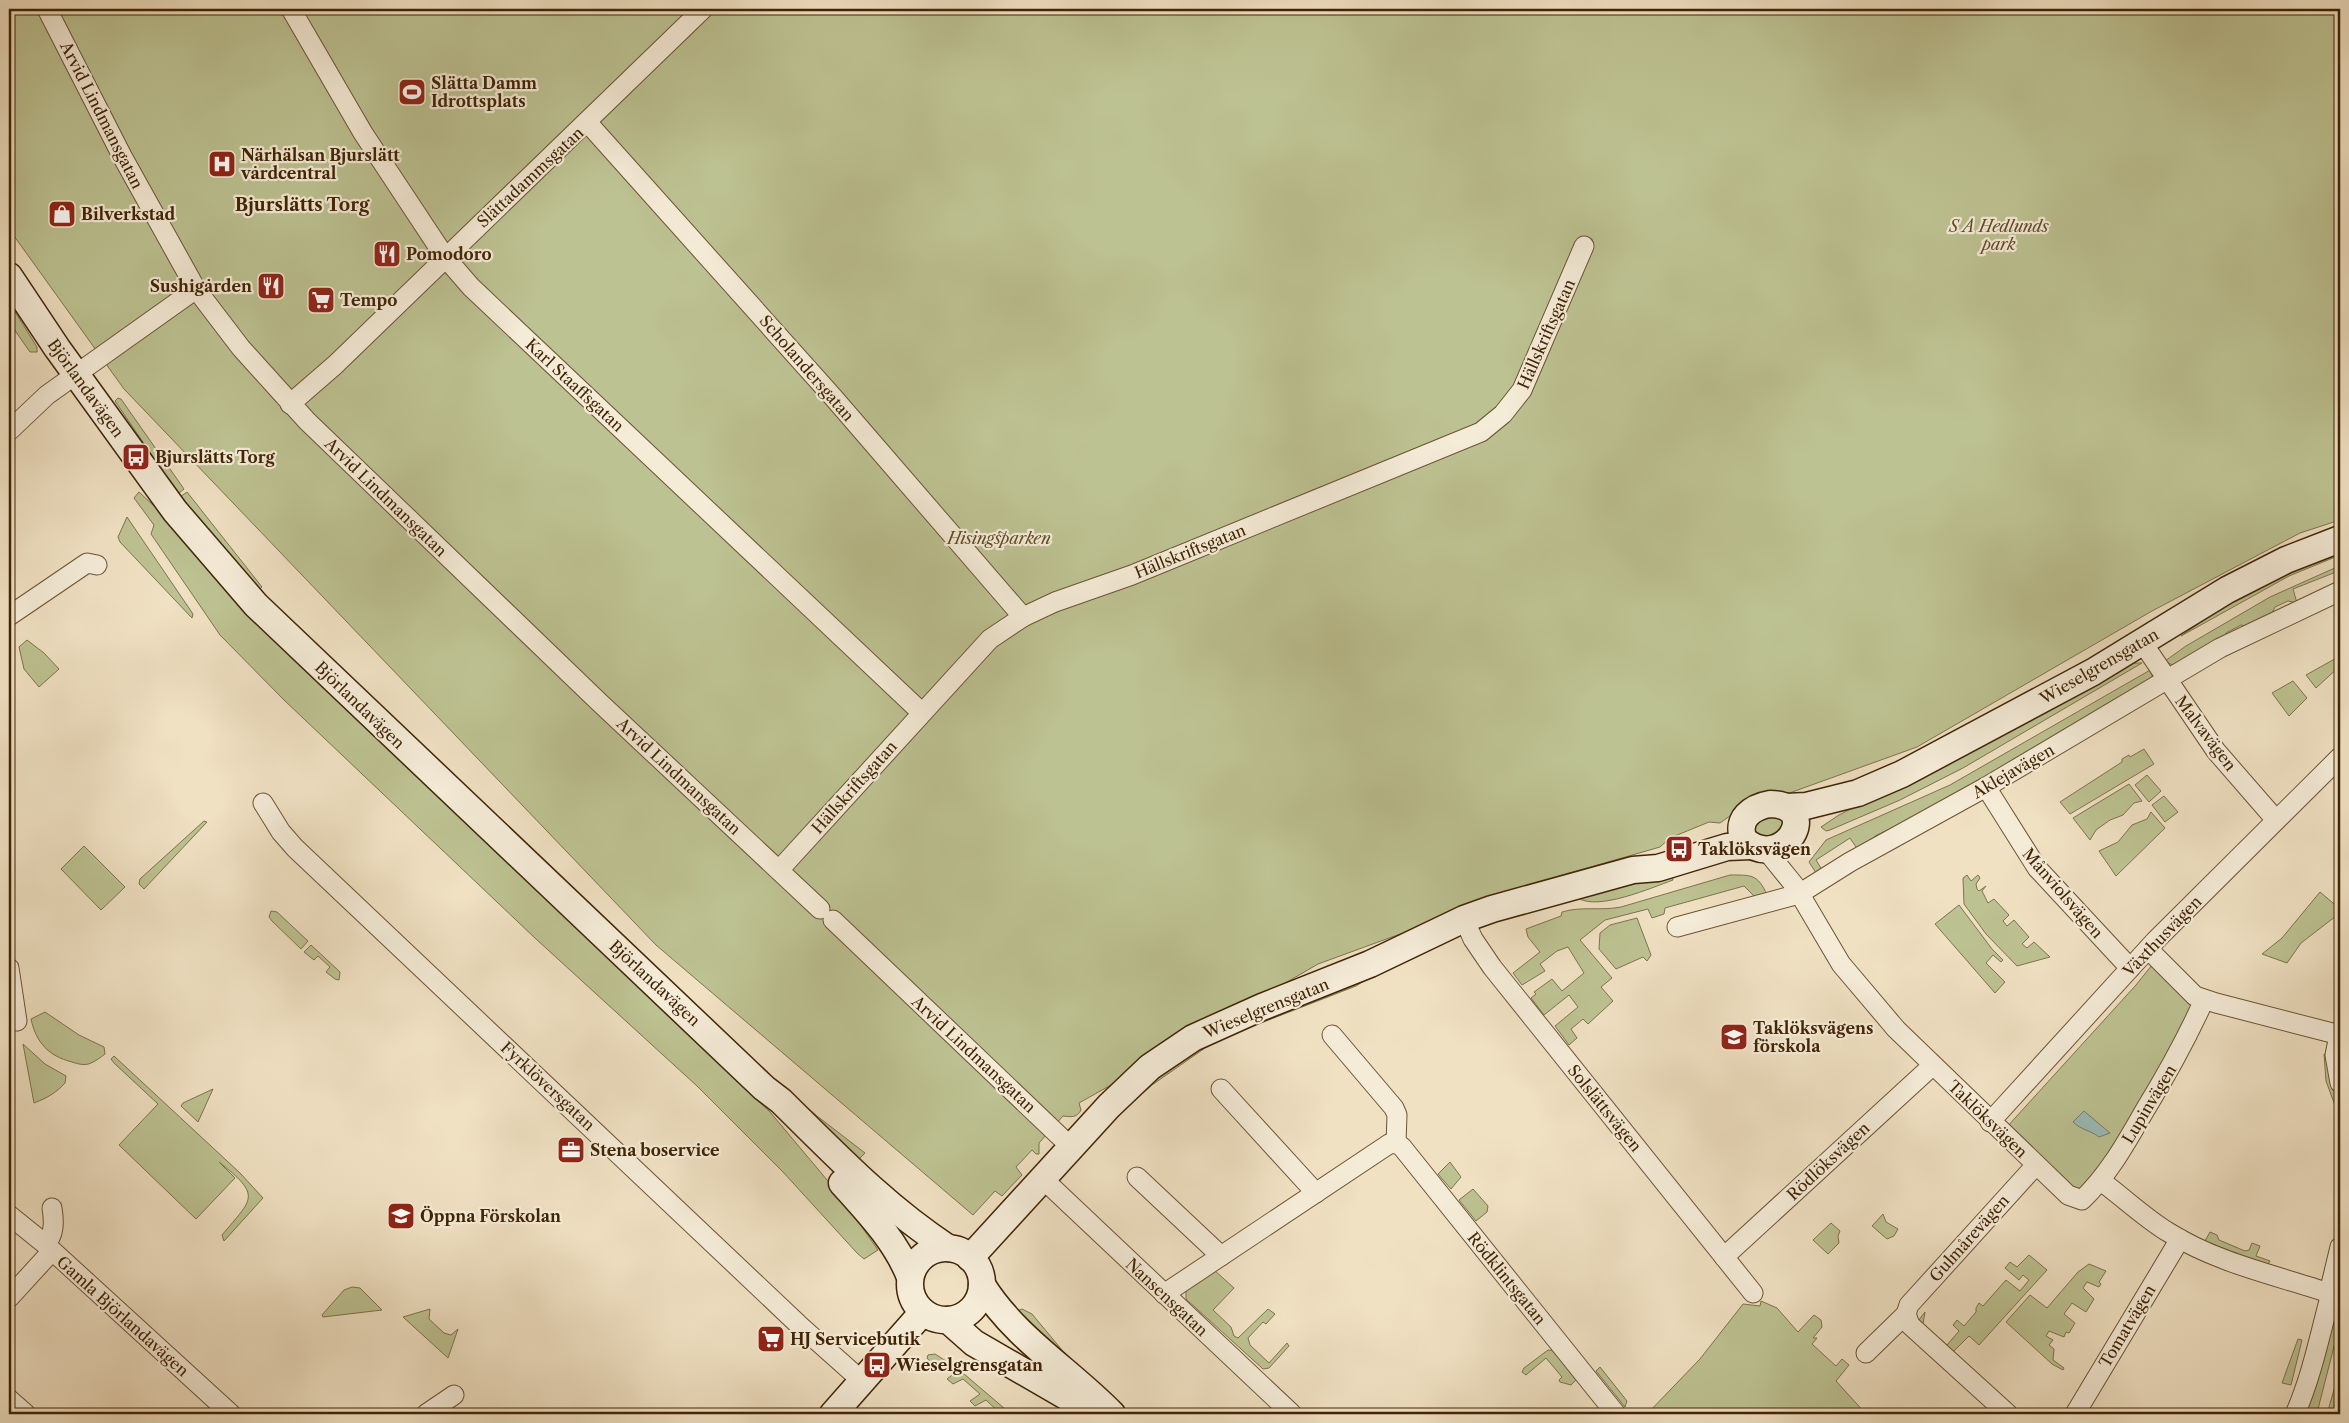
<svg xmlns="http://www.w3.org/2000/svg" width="2349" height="1423" viewBox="0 0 2349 1423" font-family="'Libre Caslon Text',serif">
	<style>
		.green { fill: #bdc292; stroke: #7e734c }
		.water { fill: #9bbcb8; stroke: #777f70 }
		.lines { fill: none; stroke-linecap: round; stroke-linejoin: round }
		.street-casing { stroke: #6c5334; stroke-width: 21 }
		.secondary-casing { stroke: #402405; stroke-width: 29 }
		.street { stroke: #f5ecd8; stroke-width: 19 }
		.secondary { stroke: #f5ecd8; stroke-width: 26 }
		.labels { text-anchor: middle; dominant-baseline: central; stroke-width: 4.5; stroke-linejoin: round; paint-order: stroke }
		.poi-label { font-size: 16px; font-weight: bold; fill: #402405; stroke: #f5ecd8; text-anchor: start }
		.street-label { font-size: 16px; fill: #402405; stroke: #f5ecd8 }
		.park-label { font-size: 16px; font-style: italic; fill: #5f4c28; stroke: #f5ecd8 }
		.neighbourhood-label { font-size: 18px; font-weight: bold; fill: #402405; stroke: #f5ecd8 }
	</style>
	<rect width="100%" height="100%" fill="#f0e1c3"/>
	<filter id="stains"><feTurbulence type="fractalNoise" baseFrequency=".004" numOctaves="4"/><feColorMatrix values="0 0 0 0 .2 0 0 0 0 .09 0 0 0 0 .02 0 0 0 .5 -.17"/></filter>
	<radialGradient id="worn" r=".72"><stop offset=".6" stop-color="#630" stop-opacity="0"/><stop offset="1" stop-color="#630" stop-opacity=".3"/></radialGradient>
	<!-- green -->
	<g class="green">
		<path d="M9 9H2340V520L2300 533 2152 611 1917 747 1734 813 1720 823 1709 822 1670 838 1660 847 1556 877 1318 964 1122 1078 1103 1094 1111 1085 1079 1103 1081 1110C1077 1118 1071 1117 1063 1116L1039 1143V1154H1036L1032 1150 1016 1167 1022 1175 1002 1196 995 1191 973 1215 656 945 124 389 9 229Z"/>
		<polygon points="9,302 37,347 37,352 30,352 9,322"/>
		<polygon points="118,398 121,399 184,489 178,494 115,401"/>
		<polygon points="139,492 171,522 243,611 770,1112 838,1193 878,1250 864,1259 857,1253 783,1172 697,1086 536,939 284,700 220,635 151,534 154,525 134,498"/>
		<polygon points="187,492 262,587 257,592 180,497"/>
		<polygon points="127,517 193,614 192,618 120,542 118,537"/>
		<polygon points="2340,549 2340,555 2289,576 2181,636 2215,612 2270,580"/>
		<polygon points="2337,567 2340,582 2336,572 2293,589 2297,603 2288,601 2275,607 2272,613 2245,626 2241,625 2226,633 2224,638 2174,666 2165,661 2186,646 2270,597"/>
		<polygon points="27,640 44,653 59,669 39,687 24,669 19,647"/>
		<polygon points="2340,656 2340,666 2316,688 2306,675"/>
		<polygon points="2134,663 2142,663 1963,768 1900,800 1830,830 1826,831 1821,827 1839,815"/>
		<polygon points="2152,669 2152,680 2114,705 2107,704 2082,719 2079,726 2066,734 2058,733 2034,748 2034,753 1914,816 1912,822 1904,826 1898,825 1875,836 1871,845 1858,850 1850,838 1816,860 1824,873 1818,876 1809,862 1826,840 1950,785"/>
		<polygon points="2293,681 2307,698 2289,716 2272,693"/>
		<polygon points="2144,749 2154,764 2070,814 2060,802 2122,762 2122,759 2129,755 2130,757"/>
		<polygon points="2147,775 2161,791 2149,802 2135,785"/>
		<polygon points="2129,784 2142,801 2134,803 2123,815 2110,820 2096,830 2090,840 2073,818"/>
		<polygon points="2164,796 2178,812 2165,822 2152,805"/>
		<polygon points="2151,812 2165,828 2116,876 2099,851 2118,842 2132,825 2147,819"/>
		<polygon points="1765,817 1781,818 1784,824 1779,833 1765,838 1755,834 1756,824"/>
		<polygon points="204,821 207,822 144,889 139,884 140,879"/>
		<polygon points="84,846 125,887 101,910 61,869"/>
		<path d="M1672 870 1673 880C1651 888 1598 911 1578 898Z"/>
		<path d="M1730 875C1751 875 1758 874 1767 895L1756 898 1744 886 1665 908 1664 914 1652 918 1648 909 1605 920 1580 940 1612 978 1601 987 1613 1001 1588 1024 1583 1019 1571 1029 1577 1038 1569 1045 1555 1026 1578 1007 1569 995 1544 1015 1531 998 1536 994 1534 992 1552 979 1562 991 1584 973 1568 947 1557 951 1540 964 1545 971 1522 985 1513 973 1540 952 1528 937 1526 929 1561 916 1562 912C1581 906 1601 911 1621 907Z"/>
		<polygon points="1967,875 1971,881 1978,875 1980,878 1976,884 1977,889 1979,891 1986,886 1982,891 1988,903 1994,899 2009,915 2003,921 2007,926 2014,920 2029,937 2022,944 2027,948 2034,942 2050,957 2017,966 1986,934 1964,904 1963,878"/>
		<polygon points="2320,892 2340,909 2340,913 2301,943 2287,963 2262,954 2282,938"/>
		<polygon points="1959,905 1992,949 2003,960 2001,962 1993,955 1986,963 2005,982 1995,993 1935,924"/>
		<polygon points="271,911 277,912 308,941 301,949 272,921 269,917"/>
		<polygon points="1637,918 1651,955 1647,961 1643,957 1616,969 1599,949 1600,933 1610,925"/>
		<polygon points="311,945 340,972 339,980 335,979 326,972 330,967 318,956 314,960 304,952"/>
		<polygon points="2152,965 2193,1003 2179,1042 2086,1189 2076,1190 2006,1128 2136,985"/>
		<polygon points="1375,974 1356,986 1230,1035 1205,1048 1152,1085 1124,1110 1154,1077 1206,1043"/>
		<path d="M45 1012 79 1035 104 1047 105 1054C101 1057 96 1061 91 1063 85 1066 78 1064 72 1062 48 1056 36 1042 31 1019Z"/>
		<path d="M23 1044 45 1064 66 1076 65 1083C56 1093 47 1098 34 1103Z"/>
		<polygon points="2324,1054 2328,1055 2331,1080 2340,1109 2340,1119 2326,1081"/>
		<path d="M114 1056 240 1173 263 1198 224 1241 222 1235C253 1198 262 1196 219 1162L235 1178 196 1219 119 1145 158 1104 114 1063 111 1059Z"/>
		<polygon points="774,1079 817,1116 865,1153 859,1159 771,1082"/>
		<polygon points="213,1089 198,1122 181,1106 183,1103"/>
		<polygon points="1450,1162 1461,1177 1451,1189 1438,1174"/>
		<polygon points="1473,1189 1488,1206 1487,1212 1476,1221 1459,1200"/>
		<polygon points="1883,1214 1886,1222 1898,1229 1894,1236 1887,1239 1872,1226"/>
		<polygon points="1831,1223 1840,1231 1838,1236 1839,1243 1828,1254 1813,1240"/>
		<polygon points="2210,1232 2217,1235 2219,1240 2245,1251 2249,1250 2252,1243 2260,1246 2256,1256 2270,1261 2267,1266 2205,1241"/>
		<polygon points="2029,1255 2047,1270 1979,1345 1969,1336 1952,1353 1918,1321 1925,1312 1923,1324 1947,1345 1959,1331 1953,1325 1957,1320 1964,1326 1976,1312 1976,1308 1979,1303 1983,1306 2006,1280 2020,1291 2029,1280 2023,1275 2019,1280 2005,1268 2010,1262 2017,1267"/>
		<polygon points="2089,1264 2106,1271 2099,1282 2101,1284 2099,1287 2087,1282 2083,1288 2094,1299 2086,1312 2072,1303 2064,1314 2075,1323 2069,1333 2066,1332 2064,1337 2049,1331 2046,1336 2053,1340 2049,1345 2054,1349 2053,1360 2064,1368 2063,1370 2052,1364 2006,1322 2030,1295 2047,1308 2078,1272"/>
		<polygon points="1213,1269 1234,1288 1213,1310 1231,1327 1234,1336 1238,1338 1268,1309 1275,1314 1266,1324 1263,1322 1248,1338 1250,1345 1269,1363 1287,1343 1289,1346 1269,1368 1263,1369 1186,1299 1186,1288"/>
		<polygon points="352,1287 360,1288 382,1310 323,1317 322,1315 344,1290"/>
		<polygon points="1761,1301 1777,1308 1798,1332 1814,1315 1821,1320 1822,1327 1813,1338 1817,1338 1812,1344 1836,1366 1842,1359 1849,1365 1836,1381 1866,1414 1647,1414 1700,1359 1743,1304 1760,1306"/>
		<polygon points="2337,1305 2340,1305 2340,1323 2317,1413 2307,1412 2317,1383"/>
		<polygon points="430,1309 429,1319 444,1333 451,1335 458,1329 448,1358 403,1317"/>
		<polygon points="1022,1309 1032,1314 1067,1356 1128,1414 1124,1414 1017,1311"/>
		<polygon points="2298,1339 2302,1340 2291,1385 2282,1383"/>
		<polygon points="1548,1350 1557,1351 1578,1378 1571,1385 1560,1382 1559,1380 1562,1377 1546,1358 1526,1375 1522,1372 1524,1368"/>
		<polygon points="935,1354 957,1368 1011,1414 1001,1414 986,1400 975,1406 970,1401 980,1394 963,1379 953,1384 947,1379 956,1372 948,1365 938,1371 927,1358 928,1355"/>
		<polygon points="1600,1367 1627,1401 1625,1407 1596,1371"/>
		<polygon points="2340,1369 2340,1414 2327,1414"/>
	</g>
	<!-- water -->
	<path class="water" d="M2084 1111 2110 1133 2099 1137C2090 1130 2081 1130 2073 1122Z"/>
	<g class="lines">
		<defs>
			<g id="street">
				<polyline points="47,9 122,156 196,289 241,348 307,421 599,702 820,909"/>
				<polyline points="291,9 363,133 445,257 471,287 921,712"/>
				<polyline points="587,122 833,397 1023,617"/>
				<polyline points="290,404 335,365 703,9"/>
				<polyline points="9,431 47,395 196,289"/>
				<polyline points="9,616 87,563 97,565"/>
				<polyline points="2142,642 2216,751 2276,820"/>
				<polyline points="1986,787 2037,868 2130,968"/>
				<polyline points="263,803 281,832 295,848 798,1324 862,1381"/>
				<path d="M1765 849 1795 886 1841 964 1896 1029 2068 1195 2082 1200C2109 1174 2126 1143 2145 1110 2167 1074 2187 1038 2204 1000"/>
				<polyline points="780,869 990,639 1023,617 1055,602 1132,575 1481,432 1503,414 1522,390 1584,246"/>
				<polyline points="1464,919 1473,939 1492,967 1753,1293"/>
				<polyline points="833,920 1071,1147"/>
				<polyline points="1677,927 1799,894 1850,862 1986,787 2220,648 2340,591"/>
				<polyline points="2148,949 2195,996 2216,1003 2340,1035"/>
				<polyline points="9,968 17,1021"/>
				<polyline points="2340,1031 2335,1055 2340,1083"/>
				<polyline points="1332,1035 1394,1108 1397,1115 1396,1143"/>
				<polyline points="1221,1089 1316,1193"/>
				<polyline points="1990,1122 2155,941 2340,757"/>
				<polyline points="1137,1177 1221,1256"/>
				<polyline points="1043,1179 1292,1414"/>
				<path d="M2101 1181C2124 1198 2145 1218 2168 1232 2217 1263 2275 1275 2329 1293"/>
				<polyline points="9,1215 45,1244 231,1414"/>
				<path d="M45 1244C55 1235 54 1221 52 1208"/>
				<polyline points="1724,1257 1932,1066"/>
				<polyline points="1164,1294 1389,1144 1396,1143 1402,1147 1616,1414"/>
				<polyline points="9,1298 52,1251"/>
				<polyline points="1906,1314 1910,1325 2008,1414"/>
				<polyline points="1866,1353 1906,1314 1909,1305 2036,1165"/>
				<polyline points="9,1399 26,1414"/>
				<polyline points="426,1414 454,1395"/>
				<polyline points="2075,1414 2180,1239"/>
				<path d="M2295 1414C2311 1378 2319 1339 2329 1301V1293L2340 1247"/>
			</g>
			<g id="secondary">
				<path d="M9 276 57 348 175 511 256 605 764 1088 781 1101C835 1154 884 1206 948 1248"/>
				<path d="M1770 804C1824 805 1783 874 1744 840 1735 819 1752 807 1770 804Z"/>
				<polyline points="1787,807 1806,806 1858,793 1902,774 2093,672 2227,590 2286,560 2340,539"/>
				<path d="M842 1183C868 1212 896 1241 910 1277"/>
				<circle cx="946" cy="1284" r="36"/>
				<polyline points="970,1258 1109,1106 1150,1067 1193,1038 1262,1007 1370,964 1464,919 1492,909 1633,870 1658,868 1727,847 1751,846"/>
				<path d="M982 1285C1015 1338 1069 1370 1112 1414"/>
				<polyline points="948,1320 974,1343 1095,1413"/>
				<polyline points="833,1414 923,1312"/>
			</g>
		</defs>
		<!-- street casing -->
		<use href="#street" class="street-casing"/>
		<!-- secondary casing -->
		<use href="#secondary" class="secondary-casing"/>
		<!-- street -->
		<use href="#street" class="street"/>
		<!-- secondary -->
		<use href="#secondary" class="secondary"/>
	</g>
	<!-- icons -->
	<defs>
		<symbol id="stadium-square" viewBox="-11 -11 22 22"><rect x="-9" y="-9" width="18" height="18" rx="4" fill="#8f2418" stroke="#f5ecd8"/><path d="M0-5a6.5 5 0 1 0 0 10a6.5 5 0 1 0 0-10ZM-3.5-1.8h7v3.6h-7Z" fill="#fff"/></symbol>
		<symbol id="hospital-square" viewBox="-11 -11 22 22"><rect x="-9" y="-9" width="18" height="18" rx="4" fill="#8f2418" stroke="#f5ecd8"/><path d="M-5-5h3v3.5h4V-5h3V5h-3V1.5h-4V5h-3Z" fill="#fff"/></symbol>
		<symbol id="shop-square" viewBox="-11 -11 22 22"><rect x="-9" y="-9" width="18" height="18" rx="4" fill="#8f2418" stroke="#f5ecd8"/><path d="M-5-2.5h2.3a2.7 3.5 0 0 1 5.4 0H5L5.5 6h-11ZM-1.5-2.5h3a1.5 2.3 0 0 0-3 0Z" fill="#fff"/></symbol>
		<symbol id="restaurant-square" viewBox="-11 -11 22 22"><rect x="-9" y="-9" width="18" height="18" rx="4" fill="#8f2418" stroke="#f5ecd8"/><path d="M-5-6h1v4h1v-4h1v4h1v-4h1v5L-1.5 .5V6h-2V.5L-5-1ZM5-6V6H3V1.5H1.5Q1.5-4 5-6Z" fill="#fff"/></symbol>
		<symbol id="supermarket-square" viewBox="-11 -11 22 22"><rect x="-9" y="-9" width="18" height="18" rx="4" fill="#8f2418" stroke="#f5ecd8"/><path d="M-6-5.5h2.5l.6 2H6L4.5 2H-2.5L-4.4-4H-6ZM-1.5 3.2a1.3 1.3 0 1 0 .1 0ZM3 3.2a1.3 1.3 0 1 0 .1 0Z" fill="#fff"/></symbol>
		<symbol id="bus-square" viewBox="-11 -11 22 22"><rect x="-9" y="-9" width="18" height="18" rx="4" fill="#8f2418" stroke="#f5ecd8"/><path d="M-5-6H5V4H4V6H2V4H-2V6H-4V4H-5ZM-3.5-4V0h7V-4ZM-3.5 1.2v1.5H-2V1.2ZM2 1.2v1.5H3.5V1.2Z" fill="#fff"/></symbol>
		<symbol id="school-square" viewBox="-11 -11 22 22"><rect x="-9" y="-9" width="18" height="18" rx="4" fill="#8f2418" stroke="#f5ecd8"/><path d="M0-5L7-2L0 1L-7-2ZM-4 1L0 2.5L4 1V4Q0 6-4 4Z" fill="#fff"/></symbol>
		<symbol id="office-square" viewBox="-11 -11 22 22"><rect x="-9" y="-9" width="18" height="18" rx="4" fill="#8f2418" stroke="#f5ecd8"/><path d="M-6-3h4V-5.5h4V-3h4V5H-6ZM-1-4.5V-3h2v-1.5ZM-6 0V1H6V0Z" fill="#fff"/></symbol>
	</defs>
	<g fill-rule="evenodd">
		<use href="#stadium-square" x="396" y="76" width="32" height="32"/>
		<use href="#hospital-square" x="206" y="148" width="32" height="32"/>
		<use href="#shop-square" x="46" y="198" width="32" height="32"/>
		<use href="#restaurant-square" x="371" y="238" width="32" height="32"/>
		<use href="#restaurant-square" x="255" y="270" width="32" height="32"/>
		<use href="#supermarket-square" x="305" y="284" width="32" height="32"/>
		<use href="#bus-square" x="120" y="441" width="32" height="32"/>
		<use href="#bus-square" x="1663" y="833" width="32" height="32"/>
		<use href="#school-square" x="1718" y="1021" width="32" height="32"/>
		<use href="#office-square" x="555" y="1134" width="32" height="32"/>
		<use href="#school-square" x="385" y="1200" width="32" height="32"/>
		<use href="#supermarket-square" x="755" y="1323" width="32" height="32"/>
		<use href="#bus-square" x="861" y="1349" width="32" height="32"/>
	</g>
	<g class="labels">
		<!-- poi labels -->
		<g class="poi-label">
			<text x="431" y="83">Slätta Damm<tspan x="431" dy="18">Idrottsplats</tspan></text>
			<text x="241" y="155">Närhälsan Bjurslätt<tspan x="241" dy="18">vårdcentral</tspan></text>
			<text x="81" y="214">Bilverkstad</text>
			<text x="406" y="254">Pomodoro</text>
			<text x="252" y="286" text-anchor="end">Sushigården</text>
			<text x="340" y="300">Tempo</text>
			<text x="155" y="457">Bjurslätts Torg</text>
			<text x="1698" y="849">Taklöksvägen</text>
			<text x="1753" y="1028">Taklöksvägens<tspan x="1753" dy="18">förskola</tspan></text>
			<text x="590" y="1150">Stena boservice</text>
			<text x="420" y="1216">Öppna Förskolan</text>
			<text x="790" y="1339">HJ Servicebutik</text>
			<text x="896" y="1365">Wieselgrensgatan</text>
		</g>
		<!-- street labels -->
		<g class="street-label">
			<text transform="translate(102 115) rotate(63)">Arvid Lindmansgatan</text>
			<text transform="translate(530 177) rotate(-43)">Slättadammsgatan</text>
			<text transform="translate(1546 334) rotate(-66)">Hällskriftsgatan</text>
			<text transform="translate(807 368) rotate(49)">Scholandersgatan</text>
			<text transform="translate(575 385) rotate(43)">Karl Staaffsgatan</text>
			<text transform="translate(86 388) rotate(54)">Björlandavägen</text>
			<text transform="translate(386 497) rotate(44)">Arvid Lindmansgatan</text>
			<text transform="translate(1190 551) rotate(-22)">Hällskriftsgatan</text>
			<text transform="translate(2099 666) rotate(-30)">Wieselgrensgatan</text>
			<text transform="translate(360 705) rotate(44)">Björlandavägen</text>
			<text transform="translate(2206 733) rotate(53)">Malvavägen</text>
			<text transform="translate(2013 771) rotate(-30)">Aklejavägen</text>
			<text transform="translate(679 776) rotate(43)">Arvid Lindmansgatan</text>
			<text transform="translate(854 787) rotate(-48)">Hällskriftsgatan</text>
			<text transform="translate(2063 893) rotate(49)">Månviolsvägen</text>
			<text transform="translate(2162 936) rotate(-46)">Växthusvägen</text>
			<text transform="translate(655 983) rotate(43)">Björlandavägen</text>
			<text transform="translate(1266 1008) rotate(-22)">Wieselgrensgatan</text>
			<text transform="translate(974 1054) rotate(43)">Arvid Lindmansgatan</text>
			<text transform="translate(548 1086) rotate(43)">Fyrklöversgatan</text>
			<text transform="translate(2149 1104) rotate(-59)">Lupinvägen</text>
			<text transform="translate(1605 1108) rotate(51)">Solslättsvägen</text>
			<text transform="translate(1988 1119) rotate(44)">Taklöksvägen</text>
			<text transform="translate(1828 1161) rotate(-43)">Rödlöksvägen</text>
			<text transform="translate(1969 1238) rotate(-48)">Gulmårevägen</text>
			<text transform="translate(1507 1278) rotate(51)">Rödklintsgatan</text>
			<text transform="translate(1167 1297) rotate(43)">Nansensgatan</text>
			<text transform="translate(123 1316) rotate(42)">Gamla Björlandavägen</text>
			<text transform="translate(2127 1326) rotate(-59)">Tomatvägen</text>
		</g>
		<!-- park labels -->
		<g class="park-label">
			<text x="1999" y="226">S A Hedlunds<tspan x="1999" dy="18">park</tspan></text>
			<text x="999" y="538">Hisingsparken</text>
		</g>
		<!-- neighbourhood labels -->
		<g class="neighbourhood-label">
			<text x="302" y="205">Bjurslätts Torg</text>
		</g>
	</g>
	<!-- margin -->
	<rect width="2349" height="1423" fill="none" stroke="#f0e1c3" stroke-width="30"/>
	<rect x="10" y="10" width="2329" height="1403" fill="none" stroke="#402405" stroke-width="2.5"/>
	<rect x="15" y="15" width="2319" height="1393" fill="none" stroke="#402405"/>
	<rect width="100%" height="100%" filter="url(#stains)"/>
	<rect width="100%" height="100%" fill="url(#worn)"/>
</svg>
